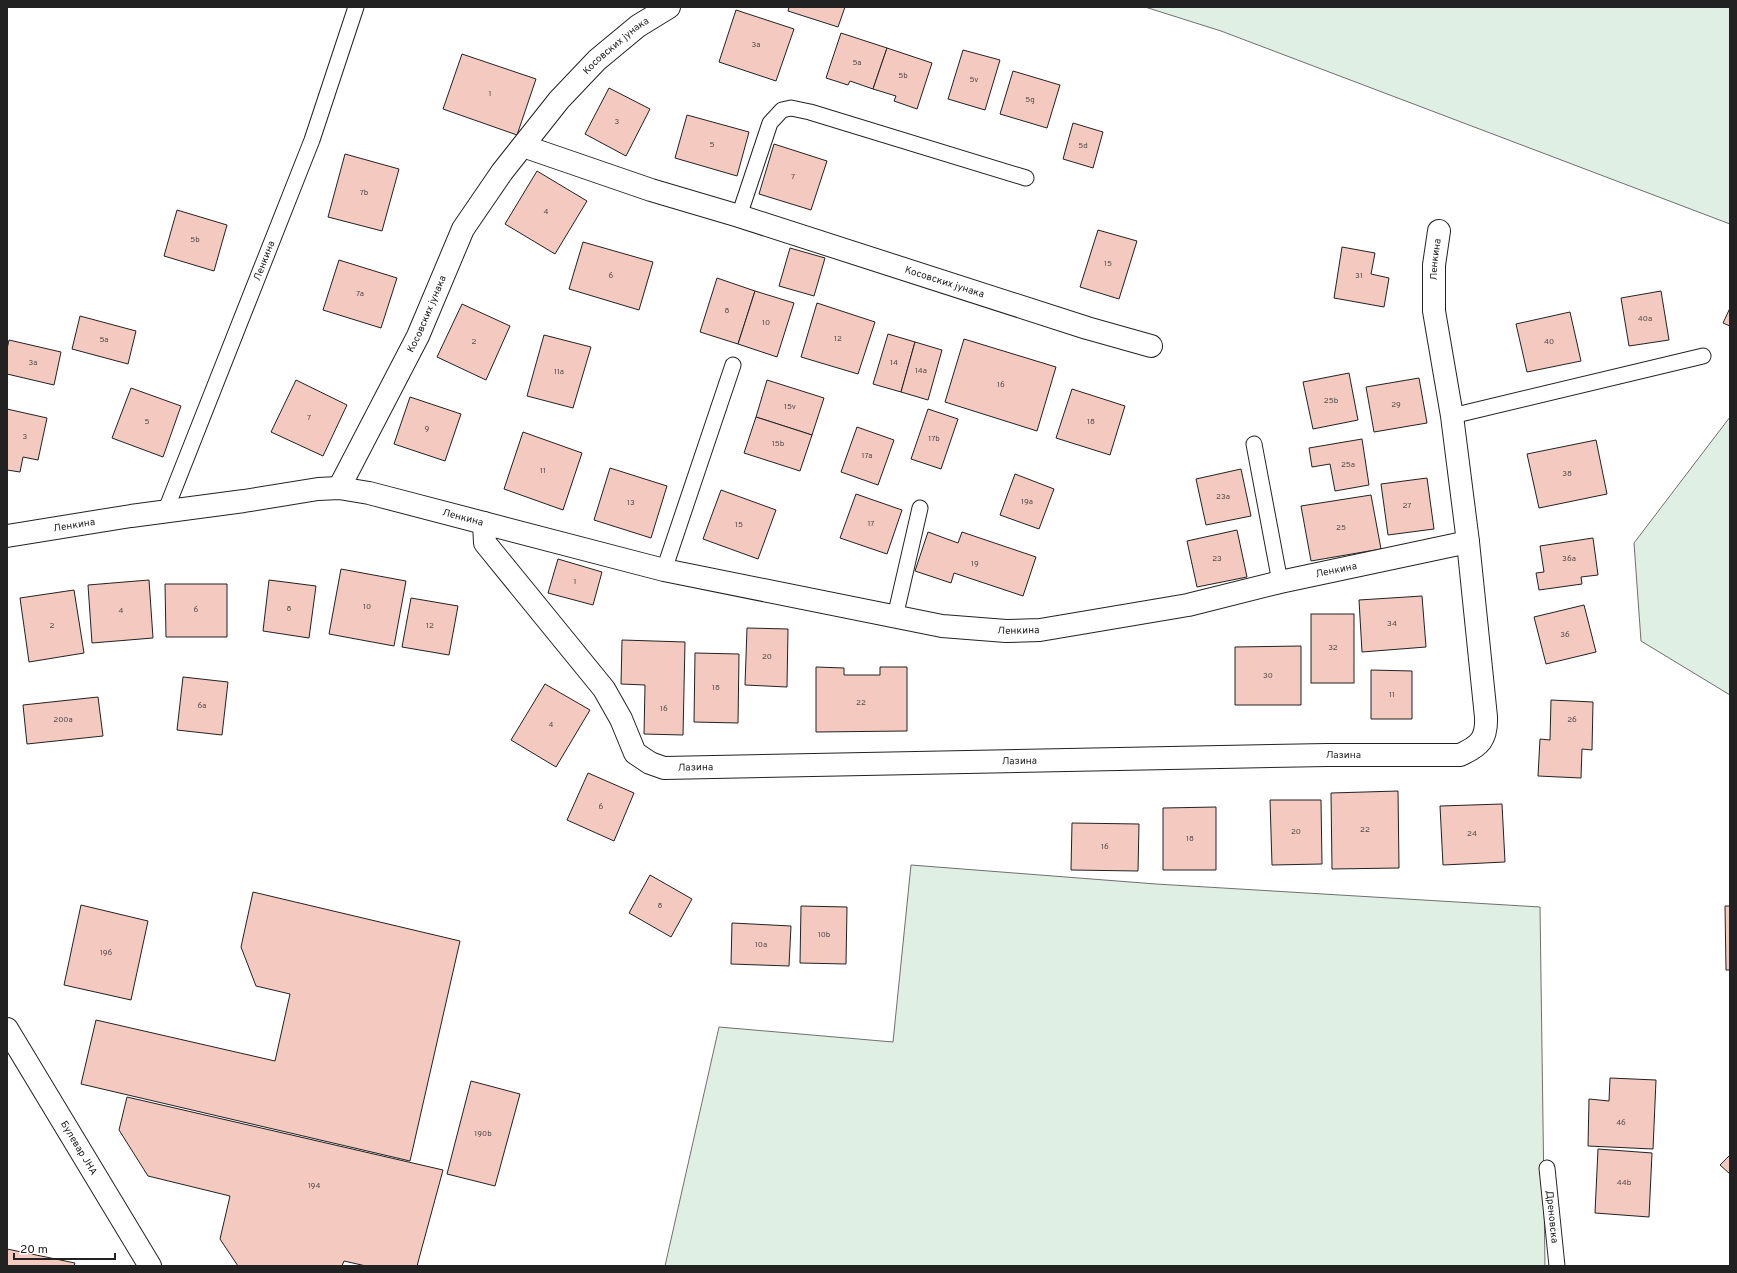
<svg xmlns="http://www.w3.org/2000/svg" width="1737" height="1273" viewBox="0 0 1737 1273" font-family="Overpass,sans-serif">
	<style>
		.green { fill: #e0efe3; stroke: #6f6f6f }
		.building { fill: #f3c9c0; stroke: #222 }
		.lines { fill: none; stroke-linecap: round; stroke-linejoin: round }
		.service-casing { stroke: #222; stroke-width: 17 }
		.minor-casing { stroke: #222; stroke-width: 24 }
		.secondary-casing { stroke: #222; stroke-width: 24 }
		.service { stroke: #fff; stroke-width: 15 }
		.minor { stroke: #fff; stroke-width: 22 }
		.secondary { stroke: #fff; stroke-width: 22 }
		.labels { text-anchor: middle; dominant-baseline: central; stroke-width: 3; stroke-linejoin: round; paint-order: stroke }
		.number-label { font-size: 8px; fill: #564c4a }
		.street-label { font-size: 10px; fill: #222; stroke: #fff }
	</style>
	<rect width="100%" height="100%" fill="#fff"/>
	<!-- green -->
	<g class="green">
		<polygon points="1145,7 1730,7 1730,224 1221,31"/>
		<polygon points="1730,417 1730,695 1641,641 1634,543"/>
		<polygon points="911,865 1156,884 1540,907 1545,1266 665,1266 719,1027 893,1042"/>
	</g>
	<!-- building -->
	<g class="building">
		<polygon points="789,7 845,7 838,27 788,11"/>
		<polygon points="736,10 794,29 776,81 719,62"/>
		<polygon points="841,33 887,48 873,89 850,81 848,85 826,78"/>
		<polygon points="887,48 932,63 917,109 894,101 896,96 873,89"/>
		<polygon points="963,50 1000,60 985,110 948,99"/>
		<polygon points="462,54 536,79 517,135 443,109"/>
		<polygon points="1013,71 1060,85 1047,128 1000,114"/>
		<polygon points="609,88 650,109 626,156 585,134"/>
		<polygon points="687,115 749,132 737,176 675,158"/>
		<polygon points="1073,123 1103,132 1093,168 1063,159"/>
		<polygon points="774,144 827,161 811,210 759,194"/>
		<polygon points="345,154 399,169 382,231 328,217"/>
		<polygon points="537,171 587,201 555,254 505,224"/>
		<polygon points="177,210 227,225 214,271 164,256"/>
		<polygon points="1098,230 1137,241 1119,299 1080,287"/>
		<polygon points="583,242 653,262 639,310 569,289"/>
		<polygon points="1342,247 1375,253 1371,274 1389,278 1384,307 1334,298"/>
		<polygon points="790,248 825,258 814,296 779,286"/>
		<polygon points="339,260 397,278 381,328 323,310"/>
		<polygon points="717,278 755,291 738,344 700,332"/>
		<polygon points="755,291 794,303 777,357 738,344"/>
		<polygon points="1661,291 1669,340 1629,346 1621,298"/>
		<polygon points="817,303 875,322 858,374 801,357"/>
		<polygon points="462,304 510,326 486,380 437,357"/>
		<polygon points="1730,308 1730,326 1723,323"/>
		<polygon points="1570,312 1581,361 1527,372 1516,324"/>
		<polygon points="80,316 136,331 128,364 72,349"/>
		<polygon points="888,334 915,342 901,392 873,384"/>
		<polygon points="544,335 591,347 573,408 527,396"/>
		<polygon points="964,339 1056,367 1037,431 945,402"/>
		<polygon points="9,340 61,352 54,385 7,374 7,349"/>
		<polygon points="915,342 942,350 928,400 901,392"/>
		<polygon points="1349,373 1358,420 1313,429 1303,382"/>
		<polygon points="1419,378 1427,423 1374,432 1366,387"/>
		<polygon points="296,380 347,405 323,456 271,432"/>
		<polygon points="767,380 824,398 812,435 756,417"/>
		<polygon points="131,388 181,406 163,457 112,438"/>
		<polygon points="1072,389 1125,406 1110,455 1056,438"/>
		<polygon points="410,397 461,414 445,461 394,444"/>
		<polygon points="7,409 47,418 38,460 23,457 20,472 7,470"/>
		<polygon points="928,409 958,419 941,469 911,459"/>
		<polygon points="756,417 812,435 800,471 744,453"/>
		<polygon points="857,427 894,440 878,485 841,472"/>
		<polygon points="523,432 582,453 563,510 504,489"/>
		<polygon points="1362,439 1369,485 1335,491 1330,464 1312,467 1309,448"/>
		<polygon points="1596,440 1607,494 1539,508 1527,454"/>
		<polygon points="610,468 667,486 651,538 594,520"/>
		<polygon points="1241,469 1251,516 1206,525 1196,479"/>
		<polygon points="1015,474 1054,489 1039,529 1000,515"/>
		<polygon points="1427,478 1434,529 1388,535 1381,484"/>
		<polygon points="721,490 776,510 758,559 703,539"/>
		<polygon points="856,494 902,510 887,554 840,538"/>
		<polygon points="1371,495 1381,549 1311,561 1301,506"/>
		<polygon points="1237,530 1247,577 1197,587 1187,541"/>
		<polygon points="928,532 958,543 962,532 1036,557 1023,596 954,573 951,583 915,571"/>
		<polygon points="1593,538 1598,575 1581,577 1582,584 1539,590 1536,573 1544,572 1540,546"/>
		<polygon points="558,559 602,572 593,605 548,593"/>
		<polygon points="341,569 406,581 394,646 329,634"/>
		<polygon points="149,580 153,638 92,643 88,585"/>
		<polygon points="269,580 316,586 309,638 263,631"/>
		<polygon points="165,584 227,584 227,637 166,637"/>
		<polygon points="74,590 84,653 29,662 20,598"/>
		<polygon points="1422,596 1426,647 1362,652 1359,600"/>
		<polygon points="411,598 458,606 449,655 402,647"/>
		<polygon points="1584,605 1596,652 1546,664 1534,617"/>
		<rect x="1311" y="614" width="43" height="69"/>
		<polygon points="747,628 788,629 787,687 745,685"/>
		<polygon points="622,640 685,642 683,735 644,734 645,685 621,684"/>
		<polygon points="1301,646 1301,705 1235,705 1235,647"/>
		<polygon points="695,653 739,654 738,723 694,722"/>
		<polygon points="816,667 844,668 844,675 880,675 880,667 907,667 907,731 816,732"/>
		<polygon points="1371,670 1412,671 1412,719 1371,719"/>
		<polygon points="183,677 228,682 222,735 177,730"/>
		<polygon points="545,684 590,710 556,767 511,740"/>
		<polygon points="98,697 103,736 27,744 23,705"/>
		<polygon points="1551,700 1593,702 1592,750 1582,749 1581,778 1538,776 1540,739 1550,740"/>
		<polygon points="588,773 634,793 614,841 567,820"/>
		<polygon points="1398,791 1399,868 1332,869 1331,793"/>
		<polygon points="1270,800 1321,800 1322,864 1272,865"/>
		<polygon points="1502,804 1505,862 1443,865 1440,806"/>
		<polygon points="1216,807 1216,870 1163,870 1163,808"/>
		<polygon points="1072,823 1139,824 1138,871 1071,870"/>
		<polygon points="650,875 692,899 671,937 629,913"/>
		<polygon points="253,892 460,941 410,1161 81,1084 96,1020 275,1061 290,994 256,986 241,947"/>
		<polygon points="81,905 148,921 131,1000 64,985"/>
		<polygon points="801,906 847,907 846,964 800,963"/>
		<polygon points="1725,906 1730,906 1730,970 1726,970"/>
		<polygon points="732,923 791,926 789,966 731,964"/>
		<polygon points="1610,1078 1656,1080 1653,1149 1588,1146 1589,1099 1609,1101"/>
		<polygon points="471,1081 520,1094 495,1186 447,1174"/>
		<polygon points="127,1097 443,1170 417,1266 366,1266 344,1261 342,1266 238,1266 220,1239 230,1196 148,1176 119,1130"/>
		<polygon points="1598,1149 1652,1153 1649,1217 1595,1213"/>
		<polygon points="1730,1155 1730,1174 1720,1165"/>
		<polygon points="7,1249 75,1263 74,1266 7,1266"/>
	</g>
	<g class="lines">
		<defs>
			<g id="service">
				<polyline points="739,216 770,123 782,110 791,108 810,112 1026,178"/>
				<polyline points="1452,416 1703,356"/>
				<polyline points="1254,444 1280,582"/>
				<path id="s1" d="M165 512 312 140 356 7"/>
				<polyline points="664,570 733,365"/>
				<polyline points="895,617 920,508"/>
				<path id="s2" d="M1547 1168 1557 1266"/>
			</g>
			<g id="minor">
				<path id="s3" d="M523 146 651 190 739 216 1087 328 1151 346"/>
				<path id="s4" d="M339 488 418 336 463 229 502 172 559 100 597 60 638 26 669 7"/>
				<path id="s5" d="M484 523 485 543 604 689 621 719 635 753 650 763 664 768 1327 755H1460C1480 746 1487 739 1486 717L1468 542 1452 416 1434 311V265L1439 231"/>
				<path id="s6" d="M7 536 131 516 244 501 318 489 339 488 369 493 664 570 942 626 1006 631 1040 630 1188 605 1280 582 1468 542"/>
			</g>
			<g id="secondary">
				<path id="s7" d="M7 1029 150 1266"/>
			</g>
		</defs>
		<!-- service casing -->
		<use href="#service" class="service-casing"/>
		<!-- minor casing -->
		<use href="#minor" class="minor-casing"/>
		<!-- secondary casing -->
		<use href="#secondary" class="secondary-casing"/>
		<!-- service -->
		<use href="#service" class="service"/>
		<!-- minor -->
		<use href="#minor" class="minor"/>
		<!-- secondary -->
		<use href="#secondary" class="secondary"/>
	</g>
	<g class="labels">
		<!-- number labels -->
		<g class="number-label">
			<text x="756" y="45">3a</text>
			<text x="857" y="63">5a</text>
			<text x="903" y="76">5b</text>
			<text x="974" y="80">5v</text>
			<text x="490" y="94">1</text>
			<text x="1030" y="100">5g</text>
			<text x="617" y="122">3</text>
			<text x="712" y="145">5</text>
			<text x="1083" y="146">5d</text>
			<text x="793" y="177">7</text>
			<text x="364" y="193">7b</text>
			<text x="546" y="212">4</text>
			<text x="195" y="240">5b</text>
			<text x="1108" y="264">15</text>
			<text x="611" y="276">6</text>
			<text x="1359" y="276">31</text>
			<text x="360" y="294">7a</text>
			<text x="727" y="311">8</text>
			<text x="1645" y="319">40a</text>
			<text x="766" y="323">10</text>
			<text x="838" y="339">12</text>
			<text x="104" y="340">5a</text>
			<text x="474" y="342">2</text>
			<text x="1549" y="342">40</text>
			<text x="33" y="363">3a</text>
			<text x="894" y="363">14</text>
			<text x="921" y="371">14a</text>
			<text x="559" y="372">11a</text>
			<text x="1001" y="385">16</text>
			<text x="1331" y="401">25b</text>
			<text x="1396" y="405">29</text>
			<text x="790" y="407">15v</text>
			<text x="309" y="418">7</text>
			<text x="147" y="422">5</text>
			<text x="1091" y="422">18</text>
			<text x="427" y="429">9</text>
			<text x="25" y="437">3</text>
			<text x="934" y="439">17b</text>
			<text x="778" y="444">15b</text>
			<text x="867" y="456">17a</text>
			<text x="1348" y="465">25a</text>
			<text x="543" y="471">11</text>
			<text x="1567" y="474">38</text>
			<text x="1223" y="497">23a</text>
			<text x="1027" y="502">19a</text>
			<text x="631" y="503">13</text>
			<text x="1407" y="506">27</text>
			<text x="871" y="524">17</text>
			<text x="739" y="525">15</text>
			<text x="1341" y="528">25</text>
			<text x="1217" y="559">23</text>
			<text x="1569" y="559">36a</text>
			<text x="975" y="564">19</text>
			<text x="575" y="582">1</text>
			<text x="367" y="607">10</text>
			<text x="289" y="609">8</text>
			<text x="196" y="610">6</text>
			<text x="121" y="611">4</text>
			<text x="1392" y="624">34</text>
			<text x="52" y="626">2</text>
			<text x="430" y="626">12</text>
			<text x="1565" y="635">36</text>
			<text x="1333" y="648">32</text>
			<text x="767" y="657">20</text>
			<text x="1268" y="676">30</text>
			<text x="716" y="688">18</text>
			<text x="1392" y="695">11</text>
			<text x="861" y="703">22</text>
			<text x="202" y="706">6a</text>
			<text x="664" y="709">16</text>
			<text x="63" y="720">200a</text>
			<text x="1572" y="720">26</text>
			<text x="551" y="725">4</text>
			<text x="601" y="807">6</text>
			<text x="1365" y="830">22</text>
			<text x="1296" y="832">20</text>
			<text x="1472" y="834">24</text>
			<text x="1190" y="839">18</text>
			<text x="1105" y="847">16</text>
			<text x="660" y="906">8</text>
			<text x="824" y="935">10b</text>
			<text x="761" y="945">10a</text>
			<text x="106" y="953">196</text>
			<text x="1621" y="1123">46</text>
			<text x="483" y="1134">190b</text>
			<text x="1624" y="1183">44b</text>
			<text x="314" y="1186">194</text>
		</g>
		<!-- street labels -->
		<g class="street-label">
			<text stroke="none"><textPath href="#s4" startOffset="527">Косовских јунака</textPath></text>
			<text stroke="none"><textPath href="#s5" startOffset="1620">Ленкина</textPath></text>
			<text stroke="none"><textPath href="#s1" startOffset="270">Ленкина</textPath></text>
			<text stroke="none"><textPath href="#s3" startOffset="443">Косовских јунака</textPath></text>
			<text stroke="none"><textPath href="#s4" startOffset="195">Косовских јунака</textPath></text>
			<text stroke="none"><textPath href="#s6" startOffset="463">Ленкина</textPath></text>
			<text stroke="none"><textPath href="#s6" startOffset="68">Ленкина</textPath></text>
			<text stroke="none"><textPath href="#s6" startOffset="1355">Ленкина</textPath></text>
			<text stroke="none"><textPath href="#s6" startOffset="1031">Ленкина</textPath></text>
			<text stroke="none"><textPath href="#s5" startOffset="992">Лазина</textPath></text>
			<text stroke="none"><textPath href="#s5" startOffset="668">Лазина</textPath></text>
			<text stroke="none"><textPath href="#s5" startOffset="344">Лазина</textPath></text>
			<text stroke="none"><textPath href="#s7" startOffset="139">Булевар ЈНА</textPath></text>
			<text stroke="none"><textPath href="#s2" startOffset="49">Дреновска</textPath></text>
		</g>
	</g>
	<!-- border -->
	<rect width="1737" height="1273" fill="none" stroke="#222222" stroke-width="16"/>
	<!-- scale -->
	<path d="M14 1253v6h101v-6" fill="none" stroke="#222222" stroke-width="2"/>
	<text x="20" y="1253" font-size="12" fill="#222222" stroke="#ffffff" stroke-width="3" paint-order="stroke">20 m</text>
</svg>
